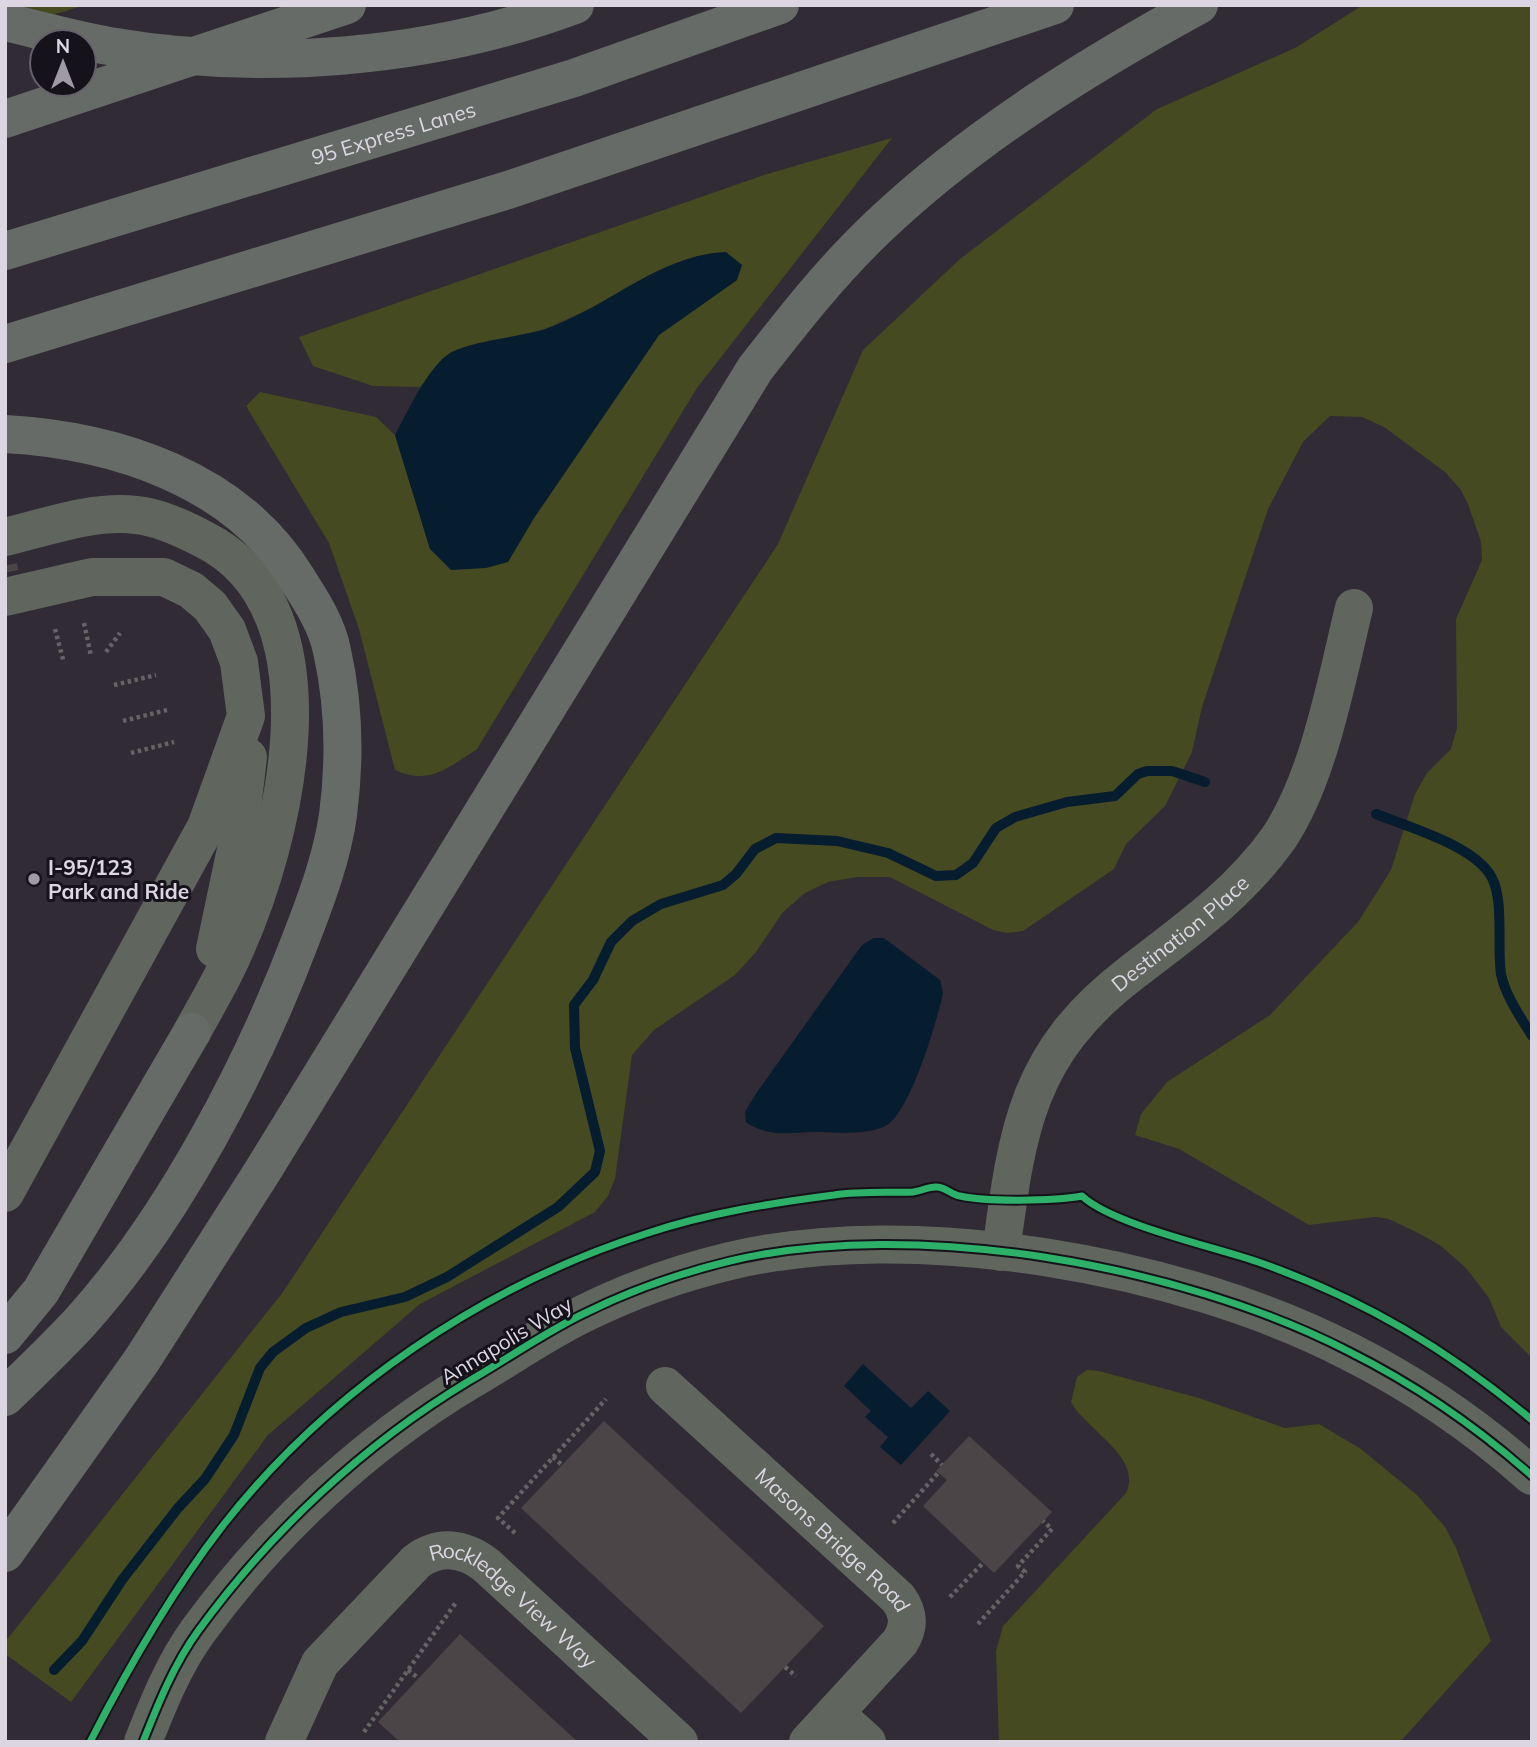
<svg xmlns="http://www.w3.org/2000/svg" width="1537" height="1747" viewBox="0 0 1537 1747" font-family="Mulish,sans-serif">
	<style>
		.green { fill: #454a21 }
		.water { fill: #061c2f }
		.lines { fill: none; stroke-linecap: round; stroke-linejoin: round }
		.stream { stroke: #061c2f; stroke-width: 10 }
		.building { fill: #4c4548 }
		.path { stroke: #646465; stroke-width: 4.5; stroke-dasharray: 3.5 3.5; stroke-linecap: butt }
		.minor { stroke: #60655e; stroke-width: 38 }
		.highway { stroke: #676b67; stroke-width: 38 }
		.highway-bridge { stroke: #676b67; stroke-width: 38 }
		.cycleway-casing { stroke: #16121a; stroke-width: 11 }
		.cycleway { stroke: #2db169; stroke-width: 7 }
		.poi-dot { fill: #9f9aa4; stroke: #16121a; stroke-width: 2.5 }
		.labels { text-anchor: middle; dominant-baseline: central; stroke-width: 6; stroke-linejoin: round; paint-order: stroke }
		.street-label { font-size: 21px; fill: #dbd6e1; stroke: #16121a }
		.poi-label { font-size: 21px; font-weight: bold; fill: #dbd6e1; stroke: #16121a; text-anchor: start }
	</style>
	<rect width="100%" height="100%" fill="#302b34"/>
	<!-- green -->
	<g class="green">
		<polygon points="5,5 85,5 5,30"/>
		<polygon points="1363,5 1532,5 1532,1358 1501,1327 1489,1298 1466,1268 1441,1246 1422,1235 1389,1219 1375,1217 1309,1225 1179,1149 1135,1135 1141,1114 1167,1082 1270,1015 1358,922 1391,870 1415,794 1427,773 1451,749 1457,728 1456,619 1482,560 1481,542 1468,504 1461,490 1445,472 1384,427 1362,417 1330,416 1303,442 1268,509 1202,707 1192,752 1165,806 1126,844 1114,869 1023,931 1007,933 993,930 890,877 857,877 828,882 805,893 783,912 756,952 735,975 654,1030 632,1055 615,1179 608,1196 595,1212 420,1304 268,1435 71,1702 5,1654 5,1642 283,1292 778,544 863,350 960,259 1157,109 1295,48"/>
		<path d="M892 138 697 388 477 749C449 767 429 786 395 770L359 629 329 543 246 406 260 392 376 417 395 435 430 549 508 562 534 518 659 335 737 280 591 308 546 329 451 352 420 387 373 386 313 366 299 337 767 174Z"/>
		<path d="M1087 1370 1099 1371 1199 1398 1285 1428 1319 1424 1361 1449 1417 1495 1445 1527 1456 1548 1491 1641 1400 1742H999L996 1651 1003 1626 1126 1493C1143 1457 1086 1430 1071 1402L1077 1377Z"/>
	</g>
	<!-- water -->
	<g class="water">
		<path d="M726 252 742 265 737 280 659 335 534 518 508 562 486 568 451 570 430 549 395 435C407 413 429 364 452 352 471 341 521 337 545 329 608 308 657 255 726 252Z"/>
		<path d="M874 938H884L940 980 943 993C937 1021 911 1110 887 1125 868 1136 834 1132 813 1132 790 1133 766 1137 746 1122L745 1112 755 1095 862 945Z"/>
		<polygon points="863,1364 911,1408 928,1391 950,1411 901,1465 880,1447 888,1437 865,1417 871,1411 844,1386"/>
	</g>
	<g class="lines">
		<!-- stream -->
		<g class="stream">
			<path d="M1376 814C1408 827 1476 846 1492 878 1504 901 1497 948 1501 974 1505 995 1521 1018 1532 1036"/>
			<polyline points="54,1670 82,1641 122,1580 178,1508 205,1479 234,1435 260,1368 273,1352 306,1328 341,1312 405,1297 447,1277 558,1207 595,1172 600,1151 575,1048 574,1005 593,980 611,942 632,921 661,904 723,885 736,874 755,849 776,838 837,841 888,853 936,876 956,875 973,863 996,828 1015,817 1067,802 1115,796 1138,774 1147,771 1172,771 1205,782"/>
		</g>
	</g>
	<!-- building -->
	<g class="building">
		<polygon points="17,563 18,570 5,573 5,566"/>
		<polygon points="604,1421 824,1626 741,1713 521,1508"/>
		<polygon points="969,1436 1052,1512 994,1573 923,1506 947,1480 936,1471"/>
		<polygon points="460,1634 578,1742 400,1742 378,1722"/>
	</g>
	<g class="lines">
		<!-- path -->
		<g class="path">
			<polyline points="84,623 91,656"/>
			<polyline points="55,629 64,663"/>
			<polyline points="106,652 120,633"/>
			<polyline points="114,685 156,675"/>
			<polyline points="123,721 167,710"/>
			<polyline points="131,753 174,742"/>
			<polyline points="931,1454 942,1465"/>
			<polyline points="553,1457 562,1465"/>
			<polyline points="893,1523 938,1473"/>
			<polyline points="515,1533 498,1518 606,1399"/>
			<polyline points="950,1597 983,1563"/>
			<polyline points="978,1624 1025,1572 1018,1566 1052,1529 1043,1521"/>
			<polyline points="785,1667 796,1676"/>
			<polyline points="408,1670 418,1678"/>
			<polyline points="364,1732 457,1601"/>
		</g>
		<!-- minor -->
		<g class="minor">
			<path d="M5 537C47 527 92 510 136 515 159 517 184 529 205 540 342 610 284 842 234 952 222 980 206 1006 192 1032"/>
			<polyline points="5,597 92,577 164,577 191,590 210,606 227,630 239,662 246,716 206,827 5,1193"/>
			<polyline points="215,949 239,835 248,757"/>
			<path id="s1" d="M1001 1252C1017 1131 1026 1054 1130 974 1184 932 1237 896 1278 839 1319 779 1337 678 1354 608"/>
			<path id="s2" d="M665 1386 898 1598C909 1613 910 1626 900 1642L808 1742"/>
			<polyline points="835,1713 867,1742"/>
			<path d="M143 1742C158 1704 174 1664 198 1631 270 1532 364 1444 469 1381 507 1359 544 1333 583 1314 629 1291 680 1273 730 1261 914 1217 1181 1265 1348 1351 1414 1384 1477 1427 1532 1476"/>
			<path id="s3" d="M284 1742 320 1663 416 1562C439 1544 464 1548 486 1565L679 1742"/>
		</g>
		<!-- highway -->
		<g class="highway">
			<polyline points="5,119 347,5"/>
			<path id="s4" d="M5 251 574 78 780 5"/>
			<polyline points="5,344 508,190 1055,5"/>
			<path d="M5 434C115 440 236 479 296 577 310 599 327 624 332 651 344 704 345 761 338 815 332 857 317 897 302 936 253 1066 174 1217 81 1321 57 1347 31 1372 5 1397"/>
			<polyline points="5,1335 41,1291 192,1032"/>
			<path d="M5 1553 142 1360 262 1172 755 369C794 319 833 269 880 225 973 137 1087 66 1199 5"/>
		</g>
		<!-- highway-bridge -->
		<path class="highway-bridge" d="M5 22C40 30 74 40 109 46 261 72 430 59 575 5"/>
		<defs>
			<g id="cycleway">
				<path d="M90 1742C128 1668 170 1594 221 1528 327 1391 484 1285 648 1233 708 1213 772 1203 834 1195 860 1191 887 1193 913 1192 921 1191 930 1186 937 1187 945 1187 952 1195 960 1196 986 1202 1054 1201 1082 1196 1113 1225 1216 1247 1261 1263 1365 1300 1447 1349 1532 1420"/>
				<path d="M143 1742C158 1704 174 1664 198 1631 270 1532 364 1444 469 1381 507 1359 544 1333 583 1314 629 1291 680 1273 730 1261 914 1217 1181 1265 1348 1351 1414 1384 1477 1427 1532 1476"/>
			</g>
		</defs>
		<!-- cycleway casing -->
		<use href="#cycleway" class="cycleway-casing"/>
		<!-- cycleway -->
		<use href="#cycleway" class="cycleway"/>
	</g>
	<!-- markers -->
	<circle class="poi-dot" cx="34" cy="879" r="7"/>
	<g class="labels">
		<!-- street labels -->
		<g class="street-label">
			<text stroke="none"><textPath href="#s4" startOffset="406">95 Express Lanes</textPath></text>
			<text stroke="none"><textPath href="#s1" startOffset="382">Destination Place</textPath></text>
			<text transform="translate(506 1340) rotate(-31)">Annapolis Way</text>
			<text stroke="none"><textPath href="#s2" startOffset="228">Masons Bridge Road</textPath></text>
			<text stroke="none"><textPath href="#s3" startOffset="345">Rockledge View Way</textPath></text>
		</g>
		<!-- poi labels -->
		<g class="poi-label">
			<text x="48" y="867">I-95/123<tspan x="48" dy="24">Park and Ride</tspan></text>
		</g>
	</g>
	<!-- border -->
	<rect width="1537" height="1747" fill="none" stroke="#dbd6e1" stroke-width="14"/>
	<!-- north arrow -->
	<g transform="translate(63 63)"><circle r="33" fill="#16121a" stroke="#65606a" stroke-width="2"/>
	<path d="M0-5L12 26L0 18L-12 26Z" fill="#9f9aa4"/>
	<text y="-10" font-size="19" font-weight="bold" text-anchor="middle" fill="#dbd6e1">N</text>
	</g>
</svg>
